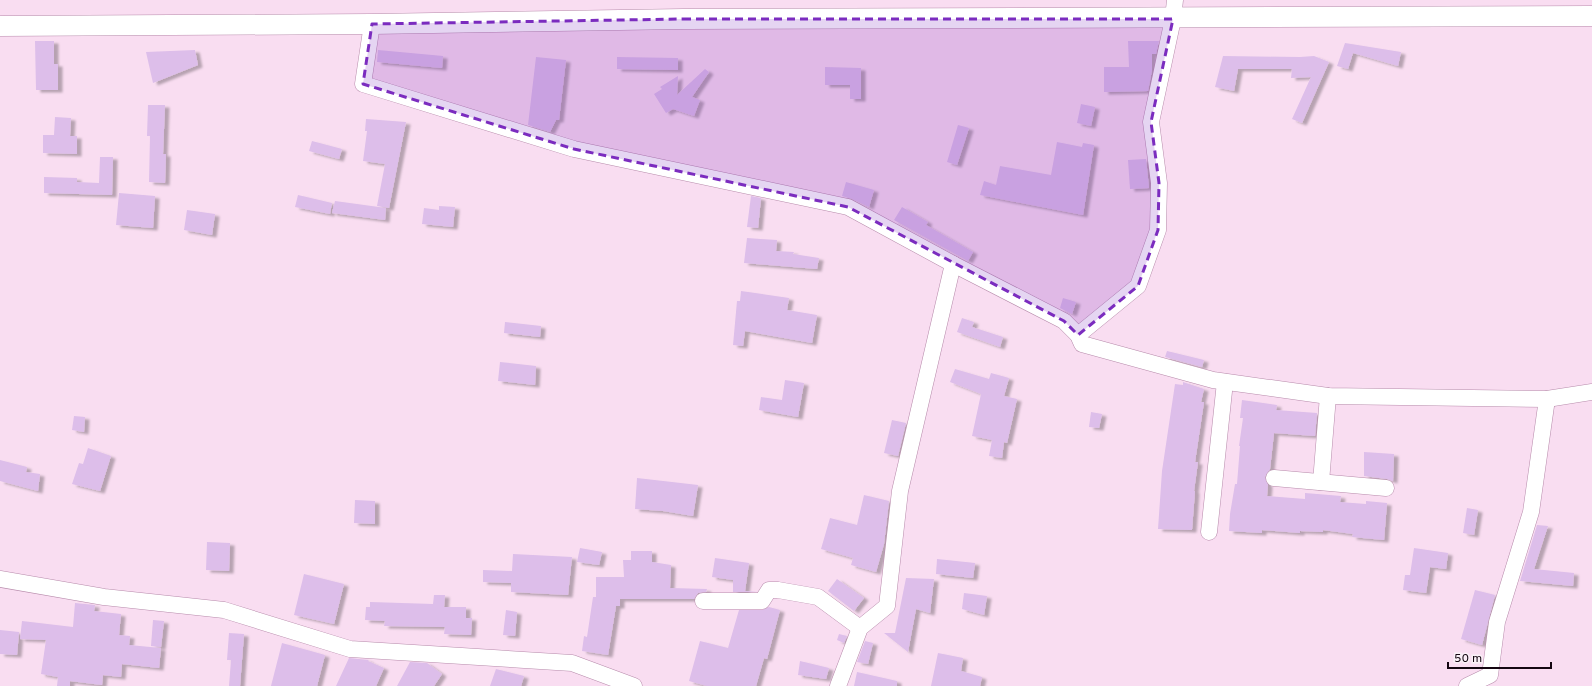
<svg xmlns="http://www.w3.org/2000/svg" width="1592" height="686" viewBox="0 0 1592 686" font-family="Overpass,sans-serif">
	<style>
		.building { fill: #ddbeea; filter: url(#shadow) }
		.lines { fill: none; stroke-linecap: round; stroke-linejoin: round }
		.minor-casing { stroke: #b78bab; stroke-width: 17 }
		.major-casing { stroke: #b78bab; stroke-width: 21 }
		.minor { stroke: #fff; stroke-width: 16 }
		.major { stroke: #fff; stroke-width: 20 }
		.marked { fill: #7b2cbf; fill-opacity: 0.2; stroke: #7b2cbf; stroke-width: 3; stroke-dasharray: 8 5; stroke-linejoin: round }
	</style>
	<defs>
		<filter id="shadow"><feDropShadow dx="4.5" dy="2.5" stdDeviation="1" flood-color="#0004"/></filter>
	</defs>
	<rect width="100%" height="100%" fill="#f9ddf1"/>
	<!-- building -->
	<g class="building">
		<polygon points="35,41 54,41 54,64 58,64 58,90 36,90"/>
		<polygon points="1128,41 1159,41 1156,54 1152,54 1152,70 1148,91 1104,92 1104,67 1129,67"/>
		<polygon points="1345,43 1401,52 1398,66 1353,53 1348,69 1337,66"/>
		<polygon points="195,50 198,65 153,83 146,52"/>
		<polygon points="378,50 443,56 442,68 377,62"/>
		<polygon points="1223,56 1300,57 1314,56 1329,62 1302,123 1292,119 1311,77 1291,78 1292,69 1238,69 1234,91 1215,87"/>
		<polygon points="536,57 566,60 559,120 556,120 550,132 528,125"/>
		<polygon points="617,57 678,58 678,70 617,69"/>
		<polygon points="825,67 861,68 861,99 850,99 850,85 825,85"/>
		<polygon points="705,69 709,72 692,97 700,100 694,116 673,109 666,113 654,94 662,89 660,87 678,76 677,95"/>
		<polygon points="1081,104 1095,107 1091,126 1077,123"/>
		<polygon points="148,105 165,105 163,154 166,154 165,183 149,182 150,136 147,136"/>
		<polygon points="55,117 71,118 70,136 77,136 77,154 43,153 43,135 54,135"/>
		<polygon points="366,119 406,122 389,208 377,206 385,164 363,161 367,131 365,131"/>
		<polygon points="958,125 969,128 957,165 947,162"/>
		<polygon points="312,141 342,149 339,159 309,151"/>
		<polygon points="1057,142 1082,147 1083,143 1094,145 1083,215 980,195 984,181 996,185 1000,166 1051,175"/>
		<polygon points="100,157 113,157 112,195 44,193 44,177 77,178 77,182 99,183"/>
		<polygon points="1146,159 1149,188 1130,189 1128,160"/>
		<polygon points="846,182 874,190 869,207 852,199 842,196"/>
		<polygon points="119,193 155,196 153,228 116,225"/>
		<polygon points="298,195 332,203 330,214 295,207"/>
		<polygon points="751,196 761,198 758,228 747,227"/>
		<polygon points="335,201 386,208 385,220 332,213"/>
		<polygon points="439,206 455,207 453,227 422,224 424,208 439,210"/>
		<polygon points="902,207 928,222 926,225 973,252 968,261 894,220"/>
		<polygon points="187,210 215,214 212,235 184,230"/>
		<polygon points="747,238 777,240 776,251 794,252 793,254 819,258 817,269 744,263"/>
		<polygon points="741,291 789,298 787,310 817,315 812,343 745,331 743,346 733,345 737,301 740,301"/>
		<polygon points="1063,298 1076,302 1072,314 1060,308"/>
		<polygon points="962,318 974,322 972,327 1003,337 1000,347 957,332"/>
		<polygon points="505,322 541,326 540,337 504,333"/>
		<polygon points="1167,351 1204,360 1202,367 1165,357"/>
		<polygon points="500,362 536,366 535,385 498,381"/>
		<polygon points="955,369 989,379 991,373 1009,378 1004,396 1017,399 1007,443 1004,442 1002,458 989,456 992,440 972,436 981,394 950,382"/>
		<polygon points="785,380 804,383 798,417 759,410 761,397 782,400"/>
		<polygon points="1183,382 1204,389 1201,402 1204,402 1195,462 1198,462 1194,491 1195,491 1192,530 1158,529 1162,471 1175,384 1183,385"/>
		<polygon points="1242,400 1277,405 1276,410 1317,413 1315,436 1274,433 1270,469 1265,477 1268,485 1267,496 1305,499 1305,493 1341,496 1340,502 1366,504 1366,501 1387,503 1384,540 1352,537 1353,534 1323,530 1323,532 1300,531 1300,533 1262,530 1262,533 1229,531 1230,514 1235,484 1237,484 1240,446 1239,446 1243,418 1240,418"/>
		<polygon points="1091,412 1102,414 1099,428 1089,427"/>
		<polygon points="74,416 85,417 84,432 72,430"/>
		<polygon points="892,420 906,423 898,456 884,453"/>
		<polygon points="88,448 111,456 100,491 72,484 79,463 83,464"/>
		<polygon points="1364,452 1394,454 1393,481 1387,479 1364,476"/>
		<polygon points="0,460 27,467 26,472 40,474 38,491 0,481"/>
		<polygon points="637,478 698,485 693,516 663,511 635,509"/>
		<polygon points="864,495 889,501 884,544 876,572 851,565 853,558 821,549 830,518 857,525"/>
		<polygon points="355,500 375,501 375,524 354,523"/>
		<polygon points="1467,508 1478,510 1474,535 1463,533"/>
		<polygon points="1537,525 1548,526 1534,569 1574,573 1573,586 1520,581"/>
		<polygon points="207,542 230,543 229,571 206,570"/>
		<polygon points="580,548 602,552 599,565 577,562"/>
		<polygon points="1414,548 1448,553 1446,569 1430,567 1426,593 1403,590 1405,575 1410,575"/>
		<polygon points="631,551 652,551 652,562 671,565 670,588 707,589 706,592 698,593 694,599 620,599 620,606 616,606 608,655 582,651 584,636 587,637 593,597 596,597 596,577 624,577 623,560 631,560"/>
		<polygon points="513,554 572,557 568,595 511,592 511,583 483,582 483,570 512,571"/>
		<polygon points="715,558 749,563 745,591 757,592 733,592 733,580 712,577"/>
		<polygon points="937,559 975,563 973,578 936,574"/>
		<polygon points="304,574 344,584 334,624 294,615"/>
		<polygon points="906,578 934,579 930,613 916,609 908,652 884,633 895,633"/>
		<polygon points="837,579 864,598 854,611 828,591"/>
		<polygon points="1475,590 1495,595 1482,645 1461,639"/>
		<polygon points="964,593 987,596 984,615 962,609"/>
		<polygon points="434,595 445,595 444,607 466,607 466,618 472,618 471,635 444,634 445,627 384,626 385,621 365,620 366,607 370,607 370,602 433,604"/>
		<polygon points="75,603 95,605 94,611 121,614 119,635 130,636 129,645 161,648 159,668 122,664 121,677 103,675 102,685 70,681 70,686 57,686 58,677 41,674 46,640 20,639 22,621 73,627"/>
		<polygon points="769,607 780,610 767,659 764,658 756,686 707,686 689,681 700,641 728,648 739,610 762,610"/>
		<polygon points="506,610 517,612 515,636 503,635"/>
		<polygon points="153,620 164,621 161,647 151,646"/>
		<polygon points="0,630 19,632 17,655 0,654"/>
		<polygon points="229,633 244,634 240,686 229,686 231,660 227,660"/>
		<polygon points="839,634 847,636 844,643 837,640"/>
		<polygon points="865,641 873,643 868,664 857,662"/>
		<polygon points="282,643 325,655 317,686 271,686"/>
		<polygon points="938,653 963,658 961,671 982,677 980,686 931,686"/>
		<polygon points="349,658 369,660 368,661 384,668 376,686 336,686"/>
		<polygon points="800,661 829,668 826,679 798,675"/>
		<polygon points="410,662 427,663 442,674 434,686 397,686"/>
		<polygon points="496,669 524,676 521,686 490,686"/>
		<polygon points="857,672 897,681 897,686 854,686"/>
	</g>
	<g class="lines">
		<defs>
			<g id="minor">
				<polyline points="372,24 363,84 574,149 848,207 953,264 1064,321 1078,335 1082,344 1213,380 1328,396 1547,399 1592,392"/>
				<polyline points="1078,335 1138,286 1158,230 1159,183 1151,122 1173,19 1175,0"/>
				<polyline points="1274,478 1386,488"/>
				<polyline points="1321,482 1328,396"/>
				<polyline points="1209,532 1225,382"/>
				<polyline points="0,579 104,597 224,610 350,649 572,663 634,686"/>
				<polyline points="703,601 762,601 769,590 778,590 818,597 860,628"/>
				<polyline points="838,686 860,628 887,606 900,491 953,264"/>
				<polyline points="1467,686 1490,675 1497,622 1531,512 1547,399"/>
			</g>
			<polyline id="major" points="0,26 372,24 683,19 1592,16"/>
		</defs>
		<!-- minor casing -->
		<use href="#minor" class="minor-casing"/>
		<!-- major casing -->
		<use href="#major" class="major-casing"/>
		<!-- minor -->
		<use href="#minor" class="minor"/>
		<!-- major -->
		<use href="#major" class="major"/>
	</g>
	<!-- marked area -->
	<path class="marked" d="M683 19H1173L1151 122 1159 183 1158 230 1138 286 1078 335 1064 321 848 207 574 149 363 84 372 24Z"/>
	<!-- scale -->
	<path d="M1448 662v6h103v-6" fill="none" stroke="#140611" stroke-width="2"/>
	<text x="1454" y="662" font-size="12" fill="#140611" stroke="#faf0f7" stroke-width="3" paint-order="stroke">50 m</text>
</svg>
